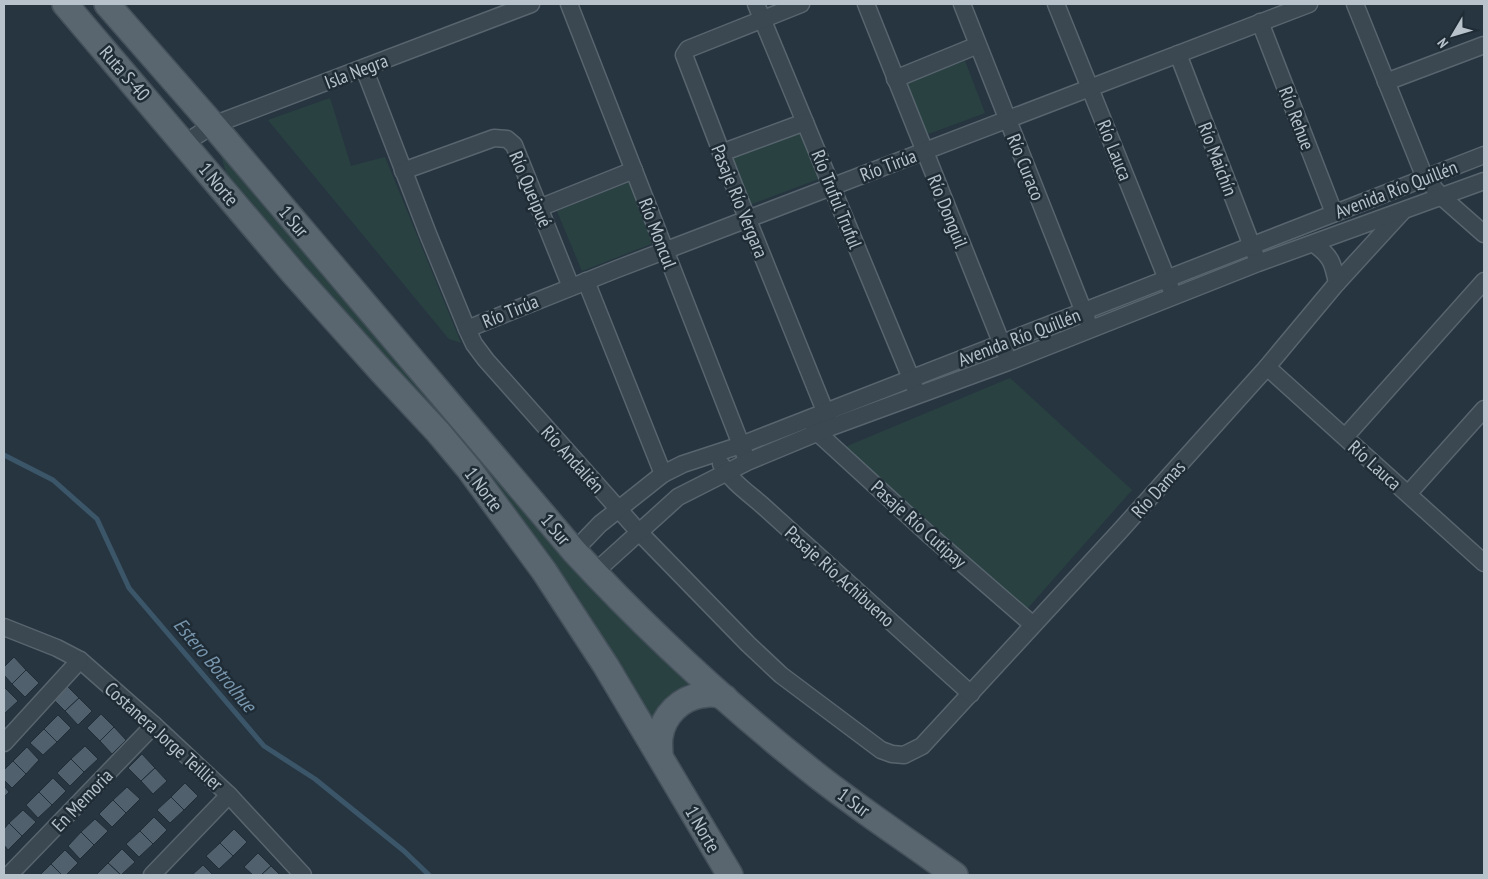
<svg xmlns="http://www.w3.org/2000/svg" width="1488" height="879" viewBox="0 0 1488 879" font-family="'PT Sans Narrow',sans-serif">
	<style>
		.green { fill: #294241 }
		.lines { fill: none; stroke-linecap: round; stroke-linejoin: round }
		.stream { stroke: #3c5669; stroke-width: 5 }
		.building { fill: #50606c; stroke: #212e38 }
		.minor-casing { stroke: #58656e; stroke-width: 19 }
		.primary-casing { stroke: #44505a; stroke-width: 28 }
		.minor { stroke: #3b4751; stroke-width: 16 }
		.primary { stroke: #596670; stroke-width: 25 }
		.labels { text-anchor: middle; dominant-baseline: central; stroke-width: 5; stroke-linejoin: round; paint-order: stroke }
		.street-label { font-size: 19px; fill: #b7c2cb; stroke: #1f2c36 }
		.water-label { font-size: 20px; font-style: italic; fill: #7896ad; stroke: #1f2c36 }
	</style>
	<rect width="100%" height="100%" fill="#273541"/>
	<!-- green -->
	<g class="green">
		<polygon points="965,61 985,113 920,137 900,85"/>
		<polygon points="330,98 351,166 385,157 461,343 449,339 268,120"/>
		<polygon points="800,134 821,178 747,206 728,158"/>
		<polygon points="221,155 537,516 698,683 653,724 575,592 511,506 226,173"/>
		<polygon points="632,181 656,242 582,271 557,211"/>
		<polygon points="1010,378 1132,490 1027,609 845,447"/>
	</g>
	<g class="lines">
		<!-- stream -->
		<polyline class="stream" points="4,455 53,480 97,519 129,588 264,746 315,779 404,851 429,875"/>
	</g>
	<!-- building -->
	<g class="building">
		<polygon points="14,657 26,670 12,684 4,675 4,667"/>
		<polygon points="26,670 39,683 25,697 12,684"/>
		<polygon points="66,685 79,698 65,711 52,698"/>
		<polygon points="5,688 18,701 4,714 4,689"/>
		<polygon points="79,698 92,711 78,725 65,711"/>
		<polygon points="101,714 114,727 100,741 87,728"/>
		<polygon points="58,715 71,728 57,742 44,729"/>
		<polygon points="114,727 126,740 112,754 100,741"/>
		<polygon points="44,729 57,742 43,755 30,743"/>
		<polygon points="85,746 98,759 84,772 71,759"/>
		<polygon points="27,747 39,760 26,774 13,761"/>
		<polygon points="142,754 155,768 141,781 128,768"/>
		<polygon points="71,759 84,772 70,786 57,773"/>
		<polygon points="13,761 26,774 12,788 4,780 4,770"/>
		<polygon points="155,768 167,781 153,794 141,781"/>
		<polygon points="53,778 66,791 52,805 39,792"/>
		<polygon points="185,783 198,796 184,810 171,797"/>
		<polygon points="4,786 9,792 4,797"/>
		<polygon points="127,787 140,799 126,813 113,800"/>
		<polygon points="39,792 52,805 38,818 26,805"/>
		<polygon points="171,797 184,810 170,823 157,810"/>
		<polygon points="113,800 126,813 112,827 99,814"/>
		<polygon points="23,810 36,822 22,836 9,823"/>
		<polygon points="154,817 167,830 153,844 140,831"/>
		<polygon points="95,819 108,831 94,845 81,832"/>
		<polygon points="9,823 22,836 8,850 4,845 4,829"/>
		<polygon points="234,829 247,842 233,856 220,843"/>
		<polygon points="140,831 153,844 139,857 126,844"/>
		<polygon points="81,832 94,845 80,859 68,846"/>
		<polygon points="220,843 233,856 219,869 206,856"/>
		<polygon points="122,849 135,862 121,875 108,863"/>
		<polygon points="65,850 78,863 66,875 62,875 51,864"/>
		<polygon points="258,853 271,866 261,875 253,875 244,867"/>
		<polygon points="108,863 121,875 96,875"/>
		<polygon points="51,864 62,875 40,875"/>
		<polygon points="203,865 213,875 192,875"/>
		<polygon points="271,866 280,875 261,875"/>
	</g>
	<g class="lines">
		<defs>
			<g id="minor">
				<polyline points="569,4 745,455"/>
				<polyline points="756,4 915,388"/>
				<polyline points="801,4 688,49 684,55 735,188 829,421"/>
				<polyline points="866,4 1005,352"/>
				<polyline points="962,4 1087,320"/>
				<polyline points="1056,4 1171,289"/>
				<polyline points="1355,4 1425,178 1442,197 1484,234"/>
				<polyline points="1260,22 1334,213"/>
				<polyline points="1178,54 1255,254"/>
				<polyline points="364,68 428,234 467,329 474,344 486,360 638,531 748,644 781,675 881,750 892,754 904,755 922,746 1119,532 1267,367 1337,283 1402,212"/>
				<polyline points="895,79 978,45"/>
				<polyline points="1386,82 1484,45"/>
				<polyline points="185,143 213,125 531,4"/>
				<polyline points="721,153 805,122"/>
				<polyline points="403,171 494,138 507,139 514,145 571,287"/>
				<polyline points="539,208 634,170"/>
				<path d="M1314 244C1331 256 1333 263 1337 283"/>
				<polyline points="586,281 663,474"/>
				<polyline points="467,329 617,269 1309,4"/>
				<polyline points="1267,367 1484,563"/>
				<polyline points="814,425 818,433 926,532 1033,625"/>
				<polyline points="1345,437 1484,281"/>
				<path d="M721 464C731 481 747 492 762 505L971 694"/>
				<polyline points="1408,494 1484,409"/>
				<polyline points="574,551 600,524 663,474 683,464 741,445 1484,155"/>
				<polyline points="594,573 678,497 747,462 831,427 1008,362 1258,263 1484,181"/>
				<polyline points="4,627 57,648 80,660 154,725 229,795 303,875"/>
				<polyline points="4,743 80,660"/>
				<polyline points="9,875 154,725"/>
				<polyline points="152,875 229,795"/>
			</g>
			<g id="primary">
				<polyline points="65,4 295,275 382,372 438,432 469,469 544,571 606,666 730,875"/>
				<path d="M107 4 213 125 574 551C647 630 726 703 810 770 856 807 907 840 955 875"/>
				<path d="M660 756C660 750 659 743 660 737 663 715 681 698 702 695 711 693 718 693 725 698"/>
			</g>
		</defs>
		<!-- minor casing -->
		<use href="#minor" class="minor-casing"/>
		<!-- primary casing -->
		<use href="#primary" class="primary-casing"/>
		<!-- minor -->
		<use href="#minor" class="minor"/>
		<!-- primary -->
		<use href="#primary" class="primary"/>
	</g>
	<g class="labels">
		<!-- street labels -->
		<g class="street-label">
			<text transform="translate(356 71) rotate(-21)">Isla Negra</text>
			<text transform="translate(125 73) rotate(49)">Ruta S-40</text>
			<text transform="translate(1297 118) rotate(69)">Río Rehue</text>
			<text transform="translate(1115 150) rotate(68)">Río Lauca</text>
			<text transform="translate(1218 159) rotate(69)">Río Maichín</text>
			<text transform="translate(888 165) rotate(-21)">Río Tirúa</text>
			<text transform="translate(1026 167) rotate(68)">Río Curaco</text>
			<text transform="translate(219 184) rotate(50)">1 Norte</text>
			<text transform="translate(531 189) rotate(67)">Río Queipué</text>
			<text transform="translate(1396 189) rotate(-21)">Avenida Río Quillén</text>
			<text transform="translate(837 199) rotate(68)">Río Truful Truful</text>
			<text transform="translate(740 201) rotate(68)">Pasaje Río Vergara</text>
			<text transform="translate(948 211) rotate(68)">Río Donguil</text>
			<text transform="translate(294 221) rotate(50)">1 Sur</text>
			<text transform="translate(658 233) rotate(69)">Río Moncul</text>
			<text transform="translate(510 311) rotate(-22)">Río Tirúa</text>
			<text transform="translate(1019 337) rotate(-21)">Avenida Río Quillén</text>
			<text transform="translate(573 459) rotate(48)">Río Andalién</text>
			<text transform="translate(1375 465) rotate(42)">Río Lauca</text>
			<text transform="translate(484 489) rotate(53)">1 Norte</text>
			<text transform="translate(1158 489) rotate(-48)">Río Damas</text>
			<text transform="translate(919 524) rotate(42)">Pasaje Río Cutipay</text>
			<text transform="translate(556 529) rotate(50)">1 Sur</text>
			<text transform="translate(840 576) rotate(42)">Pasaje Río Achibueno</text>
			<text transform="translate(164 736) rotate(42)">Costanera Jorge Teillier</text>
			<text transform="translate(82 800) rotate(-46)">En Memoria</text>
			<text transform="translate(854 802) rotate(36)">1 Sur</text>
			<text transform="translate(703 829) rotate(60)">1 Norte</text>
		</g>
		<!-- water labels -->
		<g class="water-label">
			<text transform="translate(215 665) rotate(50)">Estero Botrolhue</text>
		</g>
	</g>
	<!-- border -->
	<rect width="1488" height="879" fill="none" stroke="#b7c2cb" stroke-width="10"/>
	<!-- north arrow -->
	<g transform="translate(1453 35) rotate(232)" stroke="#1f2c36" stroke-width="4" paint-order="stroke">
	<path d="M0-4L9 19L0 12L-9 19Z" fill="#b7c2cb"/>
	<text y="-8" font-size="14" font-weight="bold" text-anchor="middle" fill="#b7c2cb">N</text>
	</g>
</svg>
